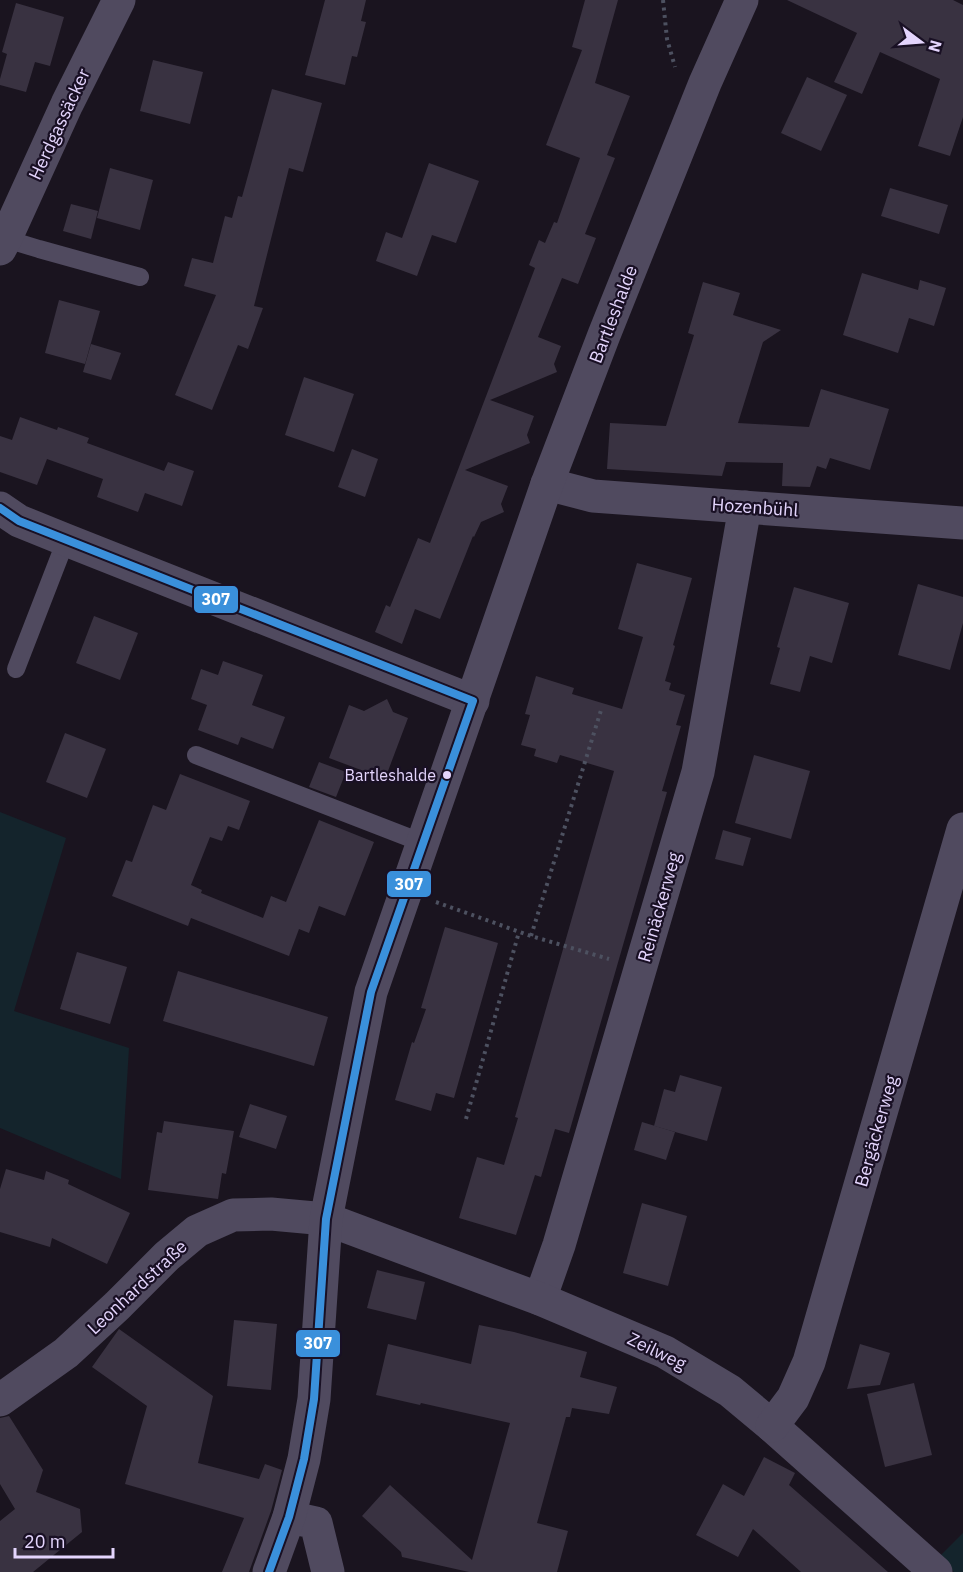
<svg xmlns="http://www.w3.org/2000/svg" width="963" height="1572" viewBox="0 0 963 1572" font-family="'IBM Plex Sans',sans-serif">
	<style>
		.green { fill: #14242c }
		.building { fill: #393241 }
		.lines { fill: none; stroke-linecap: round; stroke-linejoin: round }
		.path { stroke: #4d5160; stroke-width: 4; stroke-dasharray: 3 4.5; stroke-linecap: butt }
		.lane { stroke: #504a5f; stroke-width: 18 }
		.street { stroke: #504a5f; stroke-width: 33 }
		.bus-1-casing { stroke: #191024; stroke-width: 12 }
		.bus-1 { stroke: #3a90db; stroke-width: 8 }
		.bus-dot { fill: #e4d5fd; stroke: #191024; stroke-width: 2 }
		.labels { text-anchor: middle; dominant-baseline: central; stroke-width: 4.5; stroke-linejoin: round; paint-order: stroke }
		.bus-label { font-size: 16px; fill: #e4d5fd; stroke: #191024; text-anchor: end }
		.street-label { font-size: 18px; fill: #e4d5fd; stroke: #191024 }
		.line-badge { stroke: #191024; stroke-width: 2 }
		.badge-label { font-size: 16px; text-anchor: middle; font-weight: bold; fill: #fff }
	</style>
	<rect width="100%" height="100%" fill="#1a141f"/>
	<!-- green -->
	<g class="green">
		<polygon points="0,812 66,838 14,1011 129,1048 121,1179 0,1128"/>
		<polygon points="963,1533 963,1572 954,1572 939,1557"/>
	</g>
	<!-- building -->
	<g class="building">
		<polygon points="325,0 366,0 361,21 366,22 357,57 352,56 345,85 305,75"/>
		<polygon points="585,0 618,0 595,83 630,96 607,155 615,158 585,234 596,238 578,284 562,278 538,337 561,346 554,364 557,372 490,400 534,416 527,435 530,443 465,470 508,486 501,504 504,512 481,522 474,537 473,536 440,619 415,609 402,644 375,632 386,605 390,607 418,538 430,543 535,268 529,265 539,240 545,243 554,222 557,223 580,158 546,145 582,50 572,47"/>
		<polygon points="787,0 953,0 963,5 963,117 950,156 918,146 940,79 880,52 862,94 834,82 857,33"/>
		<polygon points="16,3 64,17 50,66 35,62 26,92 0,85 0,79 7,54 2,52"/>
		<polygon points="153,60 203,72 190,124 140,111"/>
		<polygon points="807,77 847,95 821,151 781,133"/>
		<polygon points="272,89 322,103 303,172 289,168 254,306 263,308 248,349 238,345 212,410 175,395 216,295 184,286 192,258 213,263 225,216 232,218 238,196 242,197"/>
		<polygon points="429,163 479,181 456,243 432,235 417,276 376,261 386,232 402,238"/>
		<polygon points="110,168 153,180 140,230 97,218"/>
		<polygon points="890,188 948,205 939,234 881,216"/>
		<polygon points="71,204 98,211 91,239 63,231"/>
		<polygon points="862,273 918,290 920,280 946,288 934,326 909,318 898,353 843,335"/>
		<polygon points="703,282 740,293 733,315 781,330 763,342 738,423 809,427 821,389 889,409 870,470 830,458 826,469 817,466 810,487 782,486 783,463 726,462 722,476 607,469 610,423 666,426 694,335 688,333"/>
		<polygon points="59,300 100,311 85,364 45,353"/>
		<polygon points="91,344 121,353 111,380 83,372"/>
		<polygon points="304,377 354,394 334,452 285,435"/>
		<polygon points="20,417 57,430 58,427 89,438 87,443 164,471 168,462 194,471 182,506 145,493 138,512 97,497 103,479 47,459 37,485 0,472 0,436 12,440"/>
		<polygon points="352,449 378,459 365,497 338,487"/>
		<polygon points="637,563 692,578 673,645 675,646 665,681 671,683 669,690 685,695 676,725 681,726 662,791 667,792 569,1133 555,1129 541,1177 535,1175 516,1235 459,1218 477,1157 504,1165 518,1118 515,1117 614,771 560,755 557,763 534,756 536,749 521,745 530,715 525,714 536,676 574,688 572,694 622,709 643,637 618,629"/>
		<polygon points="918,584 963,597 963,623 950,670 898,655"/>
		<polygon points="794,587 849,603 832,663 810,656 800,692 770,684 780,648 777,647"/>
		<polygon points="94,616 138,633 120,680 76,663"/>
		<polygon points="223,661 263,675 252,705 285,717 273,749 241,737 238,745 198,730 207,705 191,699 201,669 218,675"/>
		<polygon points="387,699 393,712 408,718 385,779 329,758 349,705 364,711"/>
		<polygon points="65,733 106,749 87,798 46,782"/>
		<polygon points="754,755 810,771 791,839 735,823"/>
		<polygon points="319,762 346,772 336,797 309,787"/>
		<polygon points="180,774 250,801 239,830 228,826 222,841 210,837 191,885 202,890 201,893 263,918 271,896 286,902 319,820 374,842 345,916 319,906 309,933 299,929 289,956 191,918 188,926 112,896 126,860 132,862 153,805 166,810"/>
		<polygon points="723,830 751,838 743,866 715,859"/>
		<polygon points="445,927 498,943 454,1098 436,1093 431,1111 395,1100 412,1042 414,1043 426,1009 421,1008"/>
		<polygon points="77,952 127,967 110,1024 60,1009"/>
		<polygon points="178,971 328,1017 314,1066 163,1021"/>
		<polygon points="680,1075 722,1087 707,1141 654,1126 664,1089 675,1092"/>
		<polygon points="250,1104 287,1116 276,1149 239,1137"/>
		<polygon points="164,1121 234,1131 226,1174 222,1173 218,1199 148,1190 157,1132 162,1133"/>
		<polygon points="642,1122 675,1132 666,1160 634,1150"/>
		<polygon points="6,1169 44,1180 46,1171 69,1180 68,1184 130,1213 107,1264 52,1238 50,1247 0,1232 0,1189"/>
		<polygon points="642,1203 687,1216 668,1286 623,1273"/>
		<polygon points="377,1270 425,1282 416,1320 367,1308"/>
		<polygon points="234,1320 277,1324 271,1390 227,1386"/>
		<polygon points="479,1325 514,1332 587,1352 580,1377 617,1387 609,1414 572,1408 570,1417 566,1417 537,1523 568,1531 557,1572 469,1572 402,1557 401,1552 362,1516 390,1485 472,1560 510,1423 421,1403 420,1405 376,1395 388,1344 471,1364"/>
		<polygon points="119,1329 213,1396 198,1463 259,1479 265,1464 282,1470 271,1511 249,1572 222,1572 244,1518 125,1484 147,1406 92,1367"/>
		<polygon points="860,1344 890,1353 880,1385 847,1389"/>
		<polygon points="914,1383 932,1455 885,1467 867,1394"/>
		<polygon points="9,1416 43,1470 36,1492 80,1509 82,1532 33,1572 0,1572 0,1521 15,1509 0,1484 0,1418"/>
		<polygon points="764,1457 795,1473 789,1485 888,1572 801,1572 753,1529 738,1557 696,1535 723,1484 744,1496"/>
	</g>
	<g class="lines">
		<!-- path -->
		<g class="path">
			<polyline points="663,0 667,39 675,67"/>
			<polyline points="436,902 531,936 609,959"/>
			<polyline points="531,936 602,707"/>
			<polyline points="466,1119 519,932"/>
		</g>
		<!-- lane -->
		<g class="lane">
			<polyline points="0,237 39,249 140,277"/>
			<polyline points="16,669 66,540"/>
			<polyline points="196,755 423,843"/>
		</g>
		<!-- street -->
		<g class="street">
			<polyline points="0,249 6,238 67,104 119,0"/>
			<polyline points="547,484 593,496 963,523"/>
			<polyline points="0,508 19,521 66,540 473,701"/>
			<polyline points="540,1299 559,1245 698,772 745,507"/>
			<polyline points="0,1400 66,1353 117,1306 167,1256 197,1231 233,1215 271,1214 326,1219 540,1299 665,1352 730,1391 772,1426 936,1572"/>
			<polyline points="772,1426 793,1398 809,1362 963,829"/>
			<polyline points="289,1517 316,1523 328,1572"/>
			<polyline points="269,1572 289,1517 304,1459 314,1399 326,1219 371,992 547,484 604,335 705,83 742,0"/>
		</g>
		<defs>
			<polyline id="bus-1" points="0,508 19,521 473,701 371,992 326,1219 314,1399 304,1459 289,1517 269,1572"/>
		</defs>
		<!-- bus-1 casing -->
		<use href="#bus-1" class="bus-1-casing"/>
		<!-- bus-1 -->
		<use href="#bus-1" class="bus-1"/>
	</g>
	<!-- markers -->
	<circle class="bus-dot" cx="447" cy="775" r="5"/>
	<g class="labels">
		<!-- bus labels -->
		<g class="bus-label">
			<text x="436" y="775">Bartleshalde</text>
		</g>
		<!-- street labels -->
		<g class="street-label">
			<text transform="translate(59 124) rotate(-65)">Herdgassäcker</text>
			<text transform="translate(613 314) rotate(-69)">Bartleshalde</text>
			<text transform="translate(755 507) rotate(4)">Hozenbühl</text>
			<text transform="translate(659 907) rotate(-74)">Reinäckerweg</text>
			<text transform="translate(876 1131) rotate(-74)">Bergäckerweg</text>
			<text transform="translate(137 1287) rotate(-43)">Leonhardstraße</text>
			<text transform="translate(657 1351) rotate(26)">Zeilweg</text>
		</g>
	</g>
	<g class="line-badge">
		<rect x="193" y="585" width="46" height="29" rx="6" fill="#3a90db"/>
		<rect x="386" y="870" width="46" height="28" rx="6" fill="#3a90db"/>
		<rect x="295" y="1329" width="46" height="29" rx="6" fill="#3a90db"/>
	</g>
	<g class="badge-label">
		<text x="216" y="605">307</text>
		<text x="409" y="890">307</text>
		<text x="318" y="1349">307</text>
	</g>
	<!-- north arrow -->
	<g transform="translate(921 42) rotate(106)" stroke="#191024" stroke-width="4.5" paint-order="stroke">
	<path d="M0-4.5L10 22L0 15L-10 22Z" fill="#e4d5fd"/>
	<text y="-9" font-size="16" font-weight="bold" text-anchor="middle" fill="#e4d5fd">N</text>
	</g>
	<!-- scale -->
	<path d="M15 1548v9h98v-9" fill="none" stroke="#e4d5fd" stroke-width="3"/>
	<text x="24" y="1548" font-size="18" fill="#e4d5fd" stroke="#191024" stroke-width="4.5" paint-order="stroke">20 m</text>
</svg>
